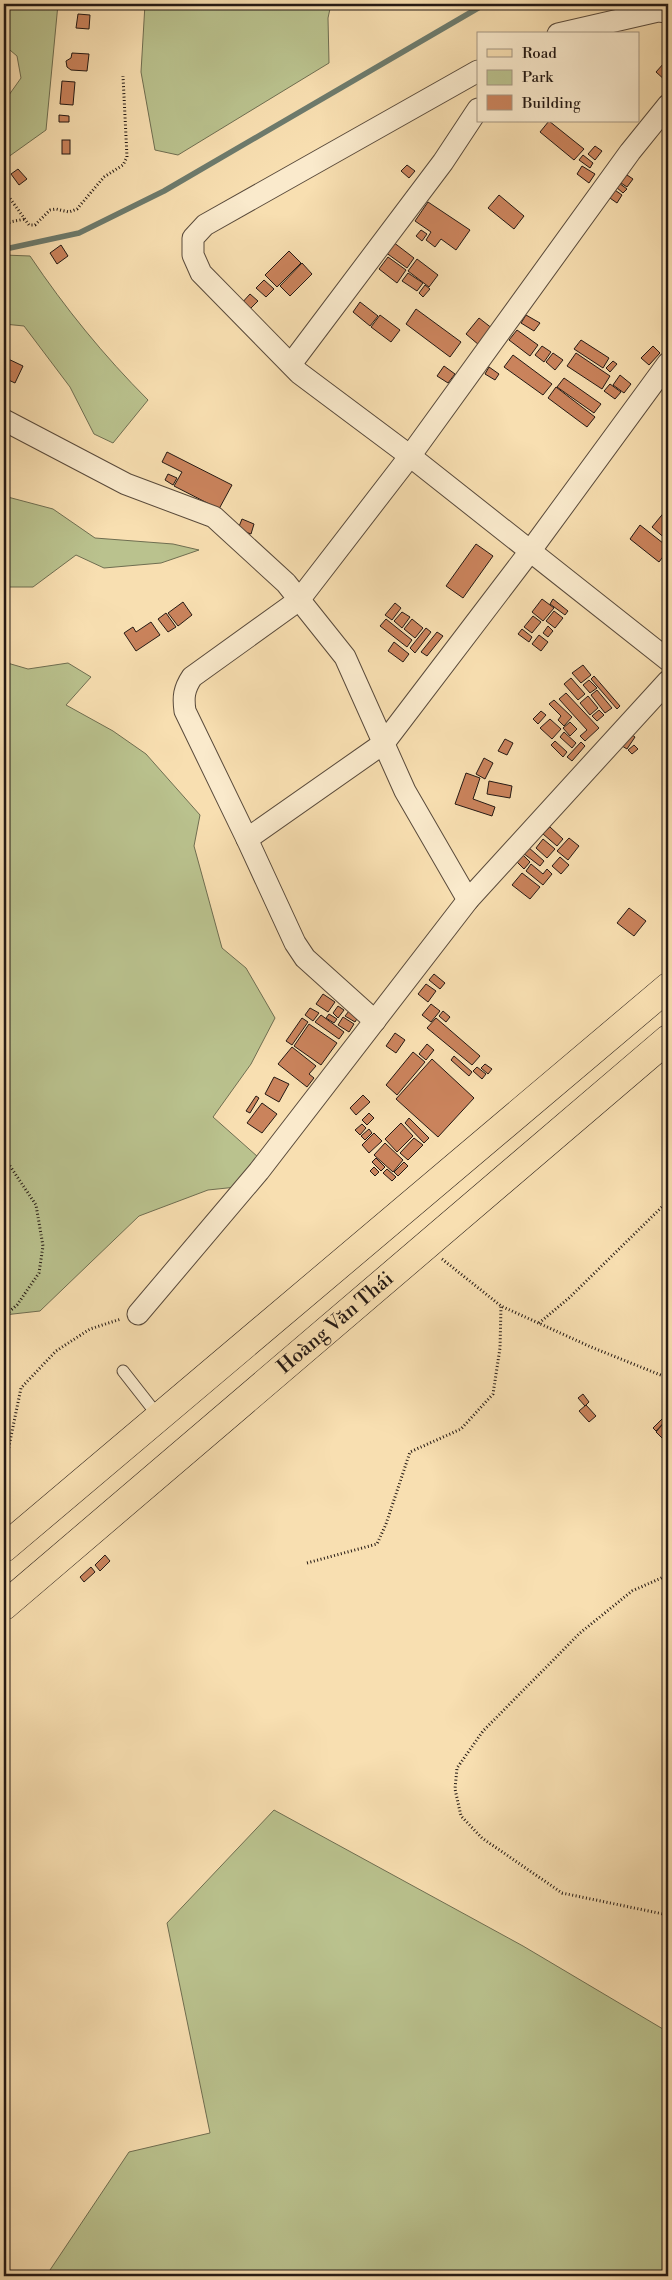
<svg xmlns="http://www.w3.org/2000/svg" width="672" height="2280" viewBox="0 0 672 2280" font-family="'Libre Bodoni',serif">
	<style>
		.green { fill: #bac28e; stroke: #6f6e51 }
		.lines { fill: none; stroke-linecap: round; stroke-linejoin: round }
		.stream { stroke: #6d7b6d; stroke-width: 5.5 }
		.building { fill: #ca835c; stroke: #241914 }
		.lane-casing { stroke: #594a3b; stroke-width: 13 }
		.street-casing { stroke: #594a3b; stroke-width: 23 }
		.primary-casing { stroke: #241914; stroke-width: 29 }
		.path { stroke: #241914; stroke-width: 3; stroke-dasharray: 1 2.5; stroke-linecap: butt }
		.lane { stroke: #faeacc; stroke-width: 11 }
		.street { stroke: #faeacc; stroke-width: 21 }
		.primary { stroke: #f8dfb1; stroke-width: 28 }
		.labels { text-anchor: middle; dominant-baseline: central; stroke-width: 5; stroke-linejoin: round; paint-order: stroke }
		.street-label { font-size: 20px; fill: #241914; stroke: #faeacc }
	</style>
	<rect width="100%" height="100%" fill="#f8dfb1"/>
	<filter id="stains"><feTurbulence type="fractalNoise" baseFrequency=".004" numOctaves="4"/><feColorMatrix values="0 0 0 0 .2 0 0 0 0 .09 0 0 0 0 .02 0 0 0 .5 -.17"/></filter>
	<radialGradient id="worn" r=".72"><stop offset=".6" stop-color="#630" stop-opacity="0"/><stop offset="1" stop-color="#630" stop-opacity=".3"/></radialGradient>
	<!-- green -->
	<g class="green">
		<polygon points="4,4 58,4 46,130 4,160 4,102 21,78 17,56 4,45"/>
		<polygon points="145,4 331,4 328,18 329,63 178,155 155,150 141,72"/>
		<path d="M4 255 30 256C65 308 104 356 148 400L113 443 94 434 70 387 24 326 4 324Z"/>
		<polygon points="4,496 53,509 95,538 173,544 199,550 161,563 104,568 76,555 33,587 4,587"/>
		<polygon points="4,662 28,669 68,663 91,677 66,705 113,731 146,754 200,815 194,846 222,948 246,968 275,1018 251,1064 213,1117 258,1157 246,1186 208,1190 139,1216 40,1311 4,1315"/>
		<polygon points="274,1810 523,1946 668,2032 668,2276 46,2276 129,2152 210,2133 167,1923"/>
	</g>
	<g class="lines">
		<!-- stream -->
		<polyline class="stream" points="10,248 79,233 164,191 485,4"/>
	</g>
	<!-- building -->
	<g class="building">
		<polygon points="78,14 90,15 89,29 76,28"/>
		<polygon points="72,53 89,54 87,71 71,70 67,67 66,61 71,58"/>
		<polygon points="664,63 668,67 668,78 666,81 656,72"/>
		<polygon points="62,81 75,82 73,105 60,104"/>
		<polygon points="59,115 69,116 69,122 59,122"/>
		<polygon points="549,121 584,149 574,160 540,132"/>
		<rect x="62" y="140" width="8" height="14"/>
		<polygon points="595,146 602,151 595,160 588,154"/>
		<polygon points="583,155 593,163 590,168 579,160"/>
		<polygon points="407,165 415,171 409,178 401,171"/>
		<polygon points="582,166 595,174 589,183 577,174"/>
		<polygon points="18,169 27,179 19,185 11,174"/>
		<polygon points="624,173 633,179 627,187 618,181"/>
		<polygon points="619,183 627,189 623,193 616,187"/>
		<polygon points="612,188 622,195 617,203 607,196"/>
		<polygon points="499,195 524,216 514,229 488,208"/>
		<polygon points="428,202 470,230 456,250 441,239 435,247 426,240 431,232 415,221"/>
		<polygon points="421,230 427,234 422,241 416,236"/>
		<polygon points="393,242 414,258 407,268 385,252"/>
		<polygon points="61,245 68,256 57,264 50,253"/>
		<polygon points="289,251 301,263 277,287 265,275"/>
		<polygon points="388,257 406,270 397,283 379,269"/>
		<polygon points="417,259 438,275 429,287 408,271"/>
		<polygon points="302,263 312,274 290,296 280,286"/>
		<polygon points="408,273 423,283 417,291 402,281"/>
		<polygon points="264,280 274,289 266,297 256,288"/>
		<polygon points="425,285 430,289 423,297 419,293"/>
		<polygon points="250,294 258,301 247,312 240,305"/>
		<polygon points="360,302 378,316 370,326 353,312"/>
		<polygon points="416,309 461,342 450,357 406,324"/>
		<polygon points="380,315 400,330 391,342 371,327"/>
		<polygon points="526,315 540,323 534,331 521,323"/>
		<polygon points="479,318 493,329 479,345 466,334"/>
		<polygon points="517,330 538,345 530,356 509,340"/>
		<polygon points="581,340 609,358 603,368 574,349"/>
		<polygon points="542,346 551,352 544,362 535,355"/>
		<polygon points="653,346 660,353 649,365 641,358"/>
		<polygon points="553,353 563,360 555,370 546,362"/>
		<polygon points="576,353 610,376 602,389 567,366"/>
		<polygon points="513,355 552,384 543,395 504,367"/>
		<polygon points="4,357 23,366 15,383 4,378"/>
		<polygon points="613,361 617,364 610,372 606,368"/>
		<polygon points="444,366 455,374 448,383 437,376"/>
		<polygon points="489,367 499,374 495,380 485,374"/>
		<polygon points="620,375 631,384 624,393 613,385"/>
		<polygon points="564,378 601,404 594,413 557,387"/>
		<polygon points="610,384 621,392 615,399 604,391"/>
		<polygon points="556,387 595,417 587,427 548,398"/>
		<polygon points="167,452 232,485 219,509 174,486 182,472 162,462"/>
		<polygon points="168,474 177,478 173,485 165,480"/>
		<polygon points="666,510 668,512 668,541 652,527"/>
		<polygon points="242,519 254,524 251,534 238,529"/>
		<polygon points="640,525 668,547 668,550 659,562 630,539"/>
		<polygon points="476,544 493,556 463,598 446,586"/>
		<polygon points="542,599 554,608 543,621 532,612"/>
		<polygon points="553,599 568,611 565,615 550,604"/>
		<polygon points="183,602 192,615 178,626 168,613"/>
		<polygon points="395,603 401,608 392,620 385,615"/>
		<polygon points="554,611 563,618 555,628 546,621"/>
		<polygon points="402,612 410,617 402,628 394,621"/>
		<polygon points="166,613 176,627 168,632 158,619"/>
		<polygon points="533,616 541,622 532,633 524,627"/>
		<polygon points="386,619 412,640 407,647 380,626"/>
		<polygon points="412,619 423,628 415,638 404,629"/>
		<polygon points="151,622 160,635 136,651 124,633 133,627 136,632"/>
		<polygon points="548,626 553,631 548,637 543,633"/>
		<polygon points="426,628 431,632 415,653 410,648"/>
		<polygon points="522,629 532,637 529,642 518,634"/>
		<polygon points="437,632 443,636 427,656 421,652"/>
		<polygon points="539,635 548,642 541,651 532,644"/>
		<polygon points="394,642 409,654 403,662 388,651"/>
		<polygon points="583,665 591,675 581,683 572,673"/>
		<polygon points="594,676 620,706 617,709 591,679"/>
		<polygon points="571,678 585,694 578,700 564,684"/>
		<polygon points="589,680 597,688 590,693 583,685"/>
		<polygon points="597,690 612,708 605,713 591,695"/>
		<polygon points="566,693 599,728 585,741 580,736 587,730 559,699"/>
		<polygon points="588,696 598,708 590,715 580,703"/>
		<polygon points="554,700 572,717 564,726 558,720 561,716 549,704"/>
		<polygon points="599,710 604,715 597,721 592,716"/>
		<polygon points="541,711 546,715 538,724 533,719"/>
		<polygon points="550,719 561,729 552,739 540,728"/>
		<polygon points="570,722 577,729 570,736 563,728"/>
		<polygon points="564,732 576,743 572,748 560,737"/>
		<polygon points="628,732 635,737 627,749 619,744"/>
		<polygon points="505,739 513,743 507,755 498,751"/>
		<polygon points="555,741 567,752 563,757 551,745"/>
		<polygon points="581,742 585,746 572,761 567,757"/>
		<polygon points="634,745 638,749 632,754 628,750"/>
		<polygon points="484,758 493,763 485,779 476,774"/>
		<polygon points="466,773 480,778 473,799 495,807 492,816 455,804"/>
		<polygon points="489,781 512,786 510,798 487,794"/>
		<polygon points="550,827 563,839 557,846 543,834"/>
		<polygon points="569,838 579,846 568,860 557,851"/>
		<polygon points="543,839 555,849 547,858 536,848"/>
		<polygon points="528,847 544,861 540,866 523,853"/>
		<polygon points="523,855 530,862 524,869 517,862"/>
		<polygon points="560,857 569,865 561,874 552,866"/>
		<polygon points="531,864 543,874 547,869 552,874 543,885 526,871"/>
		<polygon points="522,873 540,887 530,899 512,885"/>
		<polygon points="629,908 646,921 634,936 617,923"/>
		<polygon points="434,974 445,983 440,989 429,980"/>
		<polygon points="426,984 436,991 428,1002 418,994"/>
		<polygon points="323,994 335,1002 328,1012 316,1004"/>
		<polygon points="431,1004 440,1011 431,1022 422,1015"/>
		<polygon points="338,1006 344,1010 338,1018 333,1013"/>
		<polygon points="310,1008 319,1013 313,1021 305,1015"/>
		<polygon points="349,1011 358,1017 355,1022 345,1016"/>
		<polygon points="443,1011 450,1017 446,1022 439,1016"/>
		<polygon points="329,1014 337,1019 334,1023 326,1018"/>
		<polygon points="321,1015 344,1032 339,1039 315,1022"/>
		<polygon points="343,1017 354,1024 349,1032 338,1025"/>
		<polygon points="302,1018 308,1022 292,1045 286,1041"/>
		<polygon points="436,1018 480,1056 472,1065 427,1028"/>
		<polygon points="309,1024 337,1043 321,1065 294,1046"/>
		<polygon points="395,1033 405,1040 396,1053 386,1046"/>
		<polygon points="427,1044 434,1050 426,1060 419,1054"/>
		<polygon points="292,1047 316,1066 309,1074 314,1078 307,1087 278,1064"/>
		<polygon points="413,1052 425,1062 397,1095 386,1085"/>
		<polygon points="454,1056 472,1072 469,1076 451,1060"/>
		<polygon points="432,1059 474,1098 438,1137 396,1099"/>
		<polygon points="485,1064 492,1069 488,1074 481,1068"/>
		<polygon points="477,1067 486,1074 482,1079 473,1071"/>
		<polygon points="274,1077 289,1084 279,1102 265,1094"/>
		<polygon points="363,1095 370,1102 356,1115 350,1108"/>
		<polygon points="256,1096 259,1098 250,1113 246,1111"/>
		<polygon points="262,1103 277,1114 262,1133 247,1123"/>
		<polygon points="369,1113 374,1118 367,1125 362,1120"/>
		<polygon points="409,1118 429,1138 424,1143 405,1123"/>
		<polygon points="401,1123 413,1136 397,1152 385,1139"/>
		<polygon points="362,1124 366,1128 360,1135 355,1130"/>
		<polygon points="369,1129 372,1133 365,1140 361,1136"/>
		<polygon points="374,1133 382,1141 369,1153 362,1145"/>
		<polygon points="414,1138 423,1145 408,1160 400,1153"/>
		<polygon points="385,1143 403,1160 393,1172 374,1155"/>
		<polygon points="376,1158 385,1167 381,1171 372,1162"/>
		<polygon points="404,1162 408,1166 398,1176 394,1172"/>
		<polygon points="374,1167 379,1172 375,1176 370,1171"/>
		<polygon points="387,1169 396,1177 392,1181 383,1173"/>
		<polygon points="583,1394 589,1402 585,1406 578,1398"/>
		<polygon points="586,1405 596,1416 589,1422 579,1411"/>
		<polygon points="668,1413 668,1418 656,1431 653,1428"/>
		<polygon points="668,1418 668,1444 656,1432"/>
		<polygon points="105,1555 110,1561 100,1571 95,1565"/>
		<polygon points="91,1567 95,1572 84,1582 80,1577"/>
	</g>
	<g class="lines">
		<defs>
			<polyline id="lane" points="123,1371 159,1417"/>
			<g id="street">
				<polyline points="558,34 658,11 668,12"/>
				<polyline points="478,71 205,225 193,238 193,255 201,273 299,373 410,456 668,660"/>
				<polyline points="291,364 443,162 478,109"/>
				<polyline points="4,420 126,484 214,517 286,583 345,657 405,791 468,900"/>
				<polyline points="247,839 384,743 531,550 668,363"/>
				<path d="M375 1021 305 958 295 943 247 839 185 711C183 697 184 689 192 677L299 600 410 456 630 152 668 105"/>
				<polyline points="138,1314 259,1171 468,900 668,681"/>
			</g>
			<g id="primary">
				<polyline points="4,1548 668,987"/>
				<path id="s1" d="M4 1606 668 1039"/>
			</g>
		</defs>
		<!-- lane casing -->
		<use href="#lane" class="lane-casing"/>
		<!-- street casing -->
		<use href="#street" class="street-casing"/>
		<!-- primary casing -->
		<use href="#primary" class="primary-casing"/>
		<!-- path -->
		<g class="path">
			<polyline points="4,190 29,225 35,225 50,210 56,209 69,212 77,209 104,177 123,165 127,157 123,76"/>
			<polyline points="4,227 10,222 25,219"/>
			<polyline points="4,1157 36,1205 43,1246 39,1273 17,1305 4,1316"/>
			<polyline points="442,1259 501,1306 591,1347 668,1378"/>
			<polyline points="539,1323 569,1298 668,1201"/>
			<polyline points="4,1445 8,1451 4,1459"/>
			<polyline points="8,1451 21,1388 56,1351 90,1329 121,1319"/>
			<polyline points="307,1563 377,1544 386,1524 410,1452 461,1429 493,1394 500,1348 501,1306"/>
			<polyline points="668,1575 632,1591 580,1633 483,1731 457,1768 455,1789 461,1816 482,1838 562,1893 668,1915"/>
		</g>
		<!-- lane -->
		<use href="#lane" class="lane"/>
		<!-- street -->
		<use href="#street" class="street"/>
		<!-- primary -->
		<use href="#primary" class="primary"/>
	</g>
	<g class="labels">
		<!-- street labels -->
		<g class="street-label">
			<text stroke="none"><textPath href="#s1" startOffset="436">Hoàng Văn Thái</textPath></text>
		</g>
	</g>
	<!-- margin -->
	<rect width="672" height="2280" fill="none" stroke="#f8dfb1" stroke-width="20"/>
	<rect x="5" y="5" width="662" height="2270" fill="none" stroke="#241914" stroke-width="2.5"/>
	<rect x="10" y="10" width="652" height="2260" fill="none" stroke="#241914"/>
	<!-- legend -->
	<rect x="477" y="32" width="162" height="90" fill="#faeacc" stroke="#a49682"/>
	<rect x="487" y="49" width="25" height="8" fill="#f8dfb1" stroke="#a49682"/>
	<text x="522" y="58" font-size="15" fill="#241914">Road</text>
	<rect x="487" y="70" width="25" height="15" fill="#bac28e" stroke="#a49682"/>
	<text x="522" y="82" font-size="15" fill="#241914">Park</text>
	<rect x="487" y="95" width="25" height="15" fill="#ca835c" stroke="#a49682"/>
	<text x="522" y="108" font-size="15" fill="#241914">Building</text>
	<rect width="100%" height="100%" filter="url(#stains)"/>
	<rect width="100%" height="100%" fill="url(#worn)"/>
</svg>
